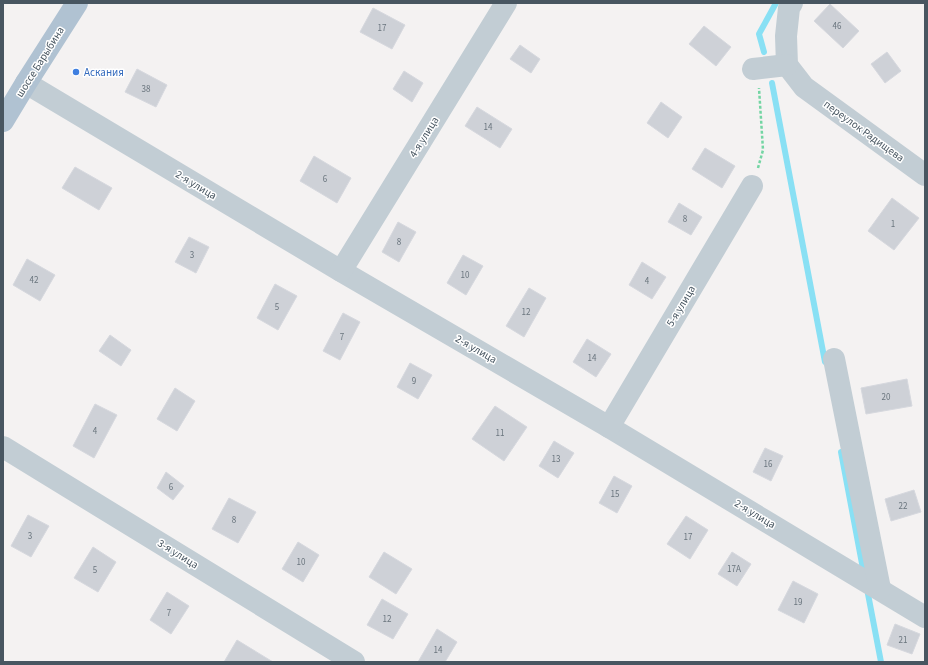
<svg xmlns="http://www.w3.org/2000/svg" width="928" height="665" viewBox="0 0 928 665" font-family="'Source Sans 3',sans-serif">
	<style>
		.lines { fill: none; stroke-linecap: round; stroke-linejoin: round }
		.stream { stroke: #89e0f4; stroke-width: 6 }
		.building { fill: #ced1d7; stroke: #d6d8de }
		.path { stroke: #73d5a3; stroke-width: 2.5; stroke-dasharray: 3 2; stroke-linecap: butt }
		.minor { stroke: #c2cdd4; stroke-width: 22 }
		.major { stroke: #b0c2d2; stroke-width: 22 }
		.shop-dot { fill: #3f7fe0; stroke: #fff; stroke-width: 1.5 }
		.labels { text-anchor: middle; dominant-baseline: central; stroke-width: 3; stroke-linejoin: round; paint-order: stroke }
		.number-label { font-size: 9px; fill: #6a757e }
		.street-label { font-size: 11px; fill: #485661; stroke: #fff }
		.shop-label { font-size: 11px; fill: #366cbe; stroke: #fff; text-anchor: start }
	</style>
	<rect width="100%" height="100%" fill="#f4f2f2"/>
	<g class="lines">
		<!-- stream -->
		<g class="stream">
			<polyline points="764,52 759,34 776,3"/>
			<polyline points="772,83 825,362"/>
			<polyline points="841,452 863,569"/>
			<polyline points="868,594 881,662"/>
		</g>
	</g>
	<!-- building -->
	<g class="building">
		<polygon points="830,4 859,31 843,48 814,21"/>
		<polygon points="373,8 405,25 392,49 360,32"/>
		<polygon points="704,26 731,47 716,66 689,44"/>
		<polygon points="520,45 540,59 531,73 510,59"/>
		<polygon points="887,52 901,71 885,83 871,64"/>
		<polygon points="137,69 167,85 156,107 125,92"/>
		<polygon points="404,71 423,83 412,102 393,89"/>
		<polygon points="661,102 682,117 668,138 647,123"/>
		<polygon points="477,107 512,129 500,148 465,126"/>
		<polygon points="705,148 735,166 722,188 692,169"/>
		<polygon points="314,156 351,178 337,203 300,181"/>
		<polygon points="75,167 112,188 99,210 62,188"/>
		<polygon points="892,198 919,218 894,250 868,231"/>
		<polygon points="679,203 702,217 691,235 668,222"/>
		<polygon points="398,222 416,232 399,262 382,252"/>
		<polygon points="189,237 209,247 196,273 175,262"/>
		<polygon points="463,255 483,266 466,295 447,283"/>
		<polygon points="27,259 55,275 40,301 13,285"/>
		<polygon points="642,262 666,277 652,299 629,285"/>
		<polygon points="275,284 297,296 278,330 257,318"/>
		<polygon points="529,288 546,298 524,337 506,326"/>
		<polygon points="343,313 360,322 340,360 323,351"/>
		<polygon points="110,335 131,350 121,366 99,351"/>
		<polygon points="587,339 611,354 596,377 573,362"/>
		<polygon points="410,363 432,375 418,399 397,387"/>
		<polygon points="907,379 912,406 866,414 861,388"/>
		<polygon points="175,388 195,401 177,431 157,419"/>
		<polygon points="95,404 117,415 94,458 73,446"/>
		<polygon points="495,406 527,427 504,461 472,439"/>
		<polygon points="554,441 574,453 558,478 539,466"/>
		<polygon points="765,448 783,456 771,481 753,472"/>
		<polygon points="166,472 184,486 173,500 157,488"/>
		<polygon points="614,476 632,486 617,513 599,503"/>
		<polygon points="914,490 921,512 891,521 885,499"/>
		<polygon points="229,498 256,512 238,543 212,529"/>
		<polygon points="28,515 49,526 31,557 11,546"/>
		<polygon points="686,516 708,530 690,559 667,544"/>
		<polygon points="298,542 319,555 303,582 282,569"/>
		<polygon points="93,547 116,562 98,592 74,578"/>
		<polygon points="384,552 412,569 396,594 369,577"/>
		<polygon points="732,552 751,564 737,586 718,574"/>
		<polygon points="793,581 818,594 804,623 778,610"/>
		<polygon points="167,592 189,606 171,634 150,620"/>
		<polygon points="382,599 408,614 393,639 367,625"/>
		<polygon points="895,624 920,634 912,654 887,645"/>
		<polygon points="437,629 457,642 445,662 418,662"/>
		<polygon points="237,640 273,662 224,662"/>
	</g>
	<g class="lines">
		<!-- path -->
		<polyline class="path" points="758,168 763,150 759,88"/>
		<!-- minor -->
		<g class="minor">
			<polyline points="792,3 789,8 786,36 787,65 804,87 925,175"/>
			<polyline points="753,69 787,65"/>
			<polyline points="26,83 341,271 609,427 925,617"/>
			<polyline points="341,271 506,3"/>
			<polyline points="834,359 880,589"/>
			<polyline points="609,427 752,186"/>
			<polyline points="3,447 354,662"/>
		</g>
		<!-- major -->
		<polyline class="major" points="3,121 26,83 77,3"/>
	</g>
	<!-- markers -->
	<circle class="shop-dot" cx="76" cy="72" r="4"/>
	<g class="labels">
		<!-- number labels -->
		<g class="number-label">
			<text x="837" y="26">46</text>
			<text x="382" y="28">17</text>
			<text x="146" y="89">38</text>
			<text x="488" y="127">14</text>
			<text x="325" y="179">6</text>
			<text x="685" y="219">8</text>
			<text x="893" y="224">1</text>
			<text x="399" y="242">8</text>
			<text x="192" y="255">3</text>
			<text x="465" y="275">10</text>
			<text x="34" y="280">42</text>
			<text x="647" y="281">4</text>
			<text x="277" y="307">5</text>
			<text x="526" y="312">12</text>
			<text x="342" y="337">7</text>
			<text x="592" y="358">14</text>
			<text x="414" y="381">9</text>
			<text x="886" y="397">20</text>
			<text x="95" y="431">4</text>
			<text x="500" y="433">11</text>
			<text x="556" y="459">13</text>
			<text x="768" y="464">16</text>
			<text x="171" y="487">6</text>
			<text x="615" y="494">15</text>
			<text x="903" y="506">22</text>
			<text x="234" y="520">8</text>
			<text x="30" y="536">3</text>
			<text x="688" y="537">17</text>
			<text x="301" y="562">10</text>
			<text x="734" y="569">17А</text>
			<text x="95" y="570">5</text>
			<text x="798" y="602">19</text>
			<text x="169" y="613">7</text>
			<text x="387" y="619">12</text>
			<text x="903" y="640">21</text>
			<text x="438" y="650">14</text>
		</g>
		<!-- street labels -->
		<g class="street-label">
			<text transform="translate(40 62) rotate(-58)">шоссе Барыбина</text>
			<text transform="translate(864 131) rotate(36)">переулок Радищева</text>
			<text transform="translate(424 137) rotate(-58)">4-я улица</text>
			<text transform="translate(196 185) rotate(31)">2-я улица</text>
			<text transform="translate(681 306) rotate(-59)">5-я улица</text>
			<text transform="translate(476 349) rotate(30)">2-я улица</text>
			<text transform="translate(755 514) rotate(31)">2-я улица</text>
			<text transform="translate(178 554) rotate(32)">3-я улица</text>
		</g>
		<!-- shop labels -->
		<g class="shop-label">
			<text x="84" y="72">Аскания</text>
		</g>
	</g>
	<!-- border -->
	<rect width="928" height="665" fill="none" stroke="#485661" stroke-width="8"/>
</svg>
